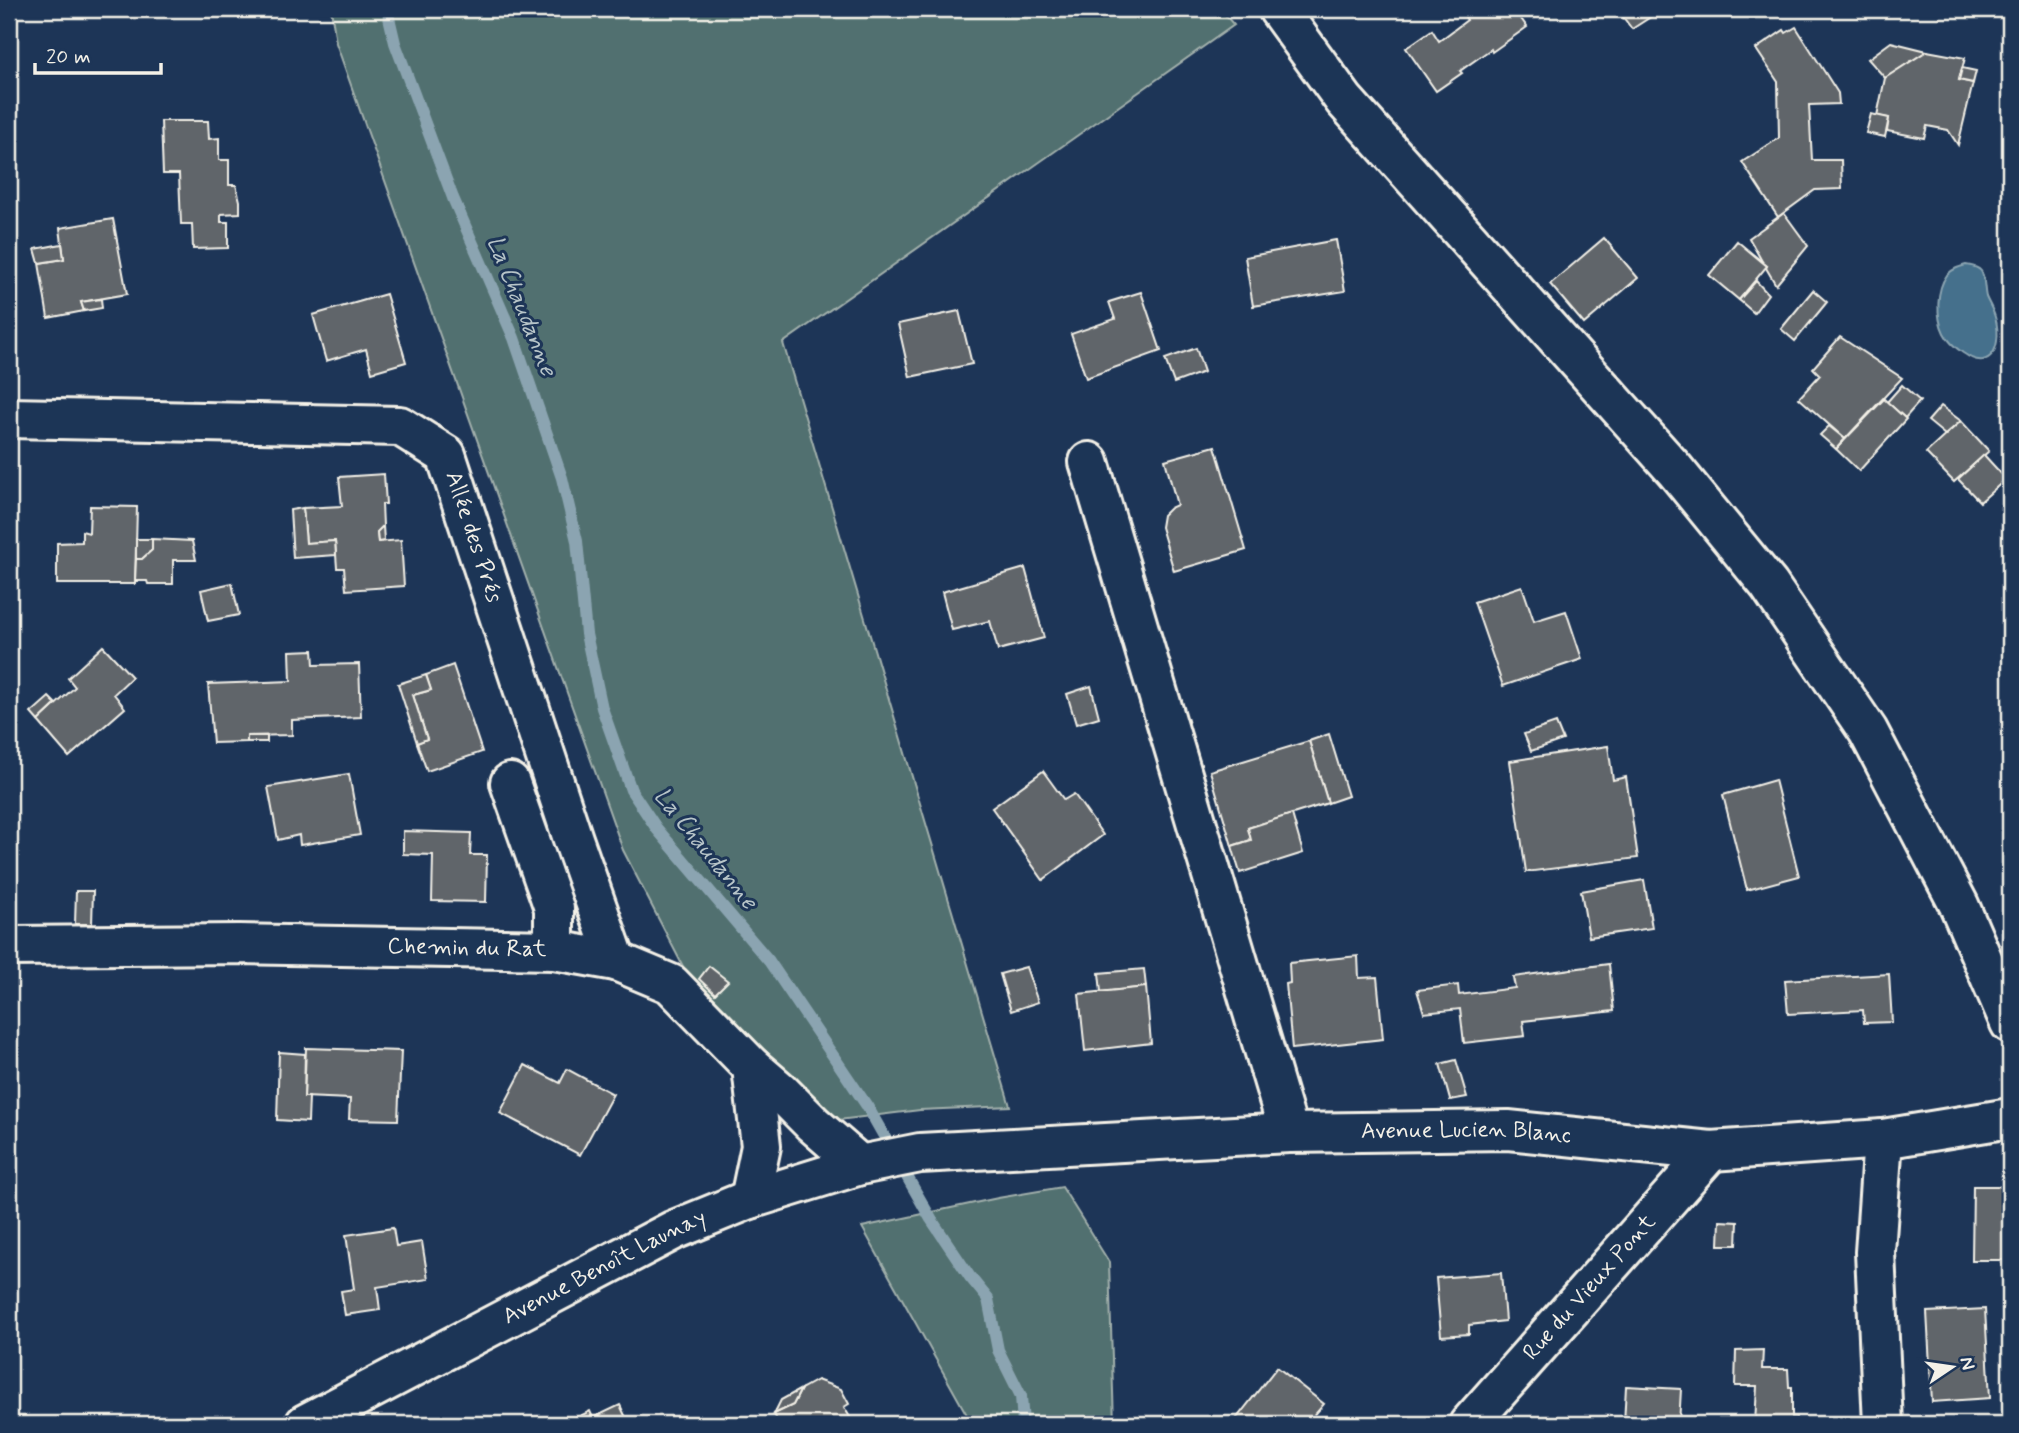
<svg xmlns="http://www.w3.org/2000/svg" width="2019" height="1433" viewBox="0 0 2019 1433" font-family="Mynerve,sans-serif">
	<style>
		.green { fill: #51706f; stroke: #a2b0ac; stroke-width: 2 }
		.water { fill: #45708c; stroke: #8ba4b1; stroke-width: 2 }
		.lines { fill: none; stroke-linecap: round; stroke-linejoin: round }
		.stream { stroke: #8ba4b1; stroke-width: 12 }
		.building { fill: #60656b; stroke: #f4f1e8; stroke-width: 2 }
		.minor-casing { stroke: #f4f1e8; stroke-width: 44 }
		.major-casing { stroke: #f4f1e8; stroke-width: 44 }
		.minor { stroke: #1d3557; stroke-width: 38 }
		.major { stroke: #1d3557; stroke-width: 38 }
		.labels { text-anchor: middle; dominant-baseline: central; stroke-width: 6; stroke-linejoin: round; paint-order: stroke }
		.street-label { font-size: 23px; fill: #f4f1e8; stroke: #1d3557 }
		.water-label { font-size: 24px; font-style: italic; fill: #b7c4c8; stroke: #1d3557 }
	</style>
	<rect width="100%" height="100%" fill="#1d3557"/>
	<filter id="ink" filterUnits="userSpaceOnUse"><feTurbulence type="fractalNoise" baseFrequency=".0143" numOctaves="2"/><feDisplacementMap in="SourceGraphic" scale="14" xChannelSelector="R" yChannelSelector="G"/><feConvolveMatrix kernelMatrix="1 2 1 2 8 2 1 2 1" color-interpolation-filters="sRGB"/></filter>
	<g filter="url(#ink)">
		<!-- green -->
		<g class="green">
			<polygon points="331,9 1220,9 1234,25 783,343 1010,1106 920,1110 830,1121 689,978 623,850 336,43"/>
			<polygon points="1062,1187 1109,1262 1114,1424 972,1424 862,1227 998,1198"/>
		</g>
		<!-- water -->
		<path class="water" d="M1966 265C1971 266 1977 266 1981 271 1985 277 1984 289 1986 297 1989 304 1993 310 1995 317 1999 330 2000 356 1983 360 1975 361 1969 357 1963 353 1956 348 1948 341 1944 333 1936 317 1936 290 1947 275 1952 269 1959 267 1966 265Z"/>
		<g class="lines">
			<!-- stream -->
			<polyline class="stream" points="387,9 395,43 453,198 514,338 562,478 577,541 586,634 602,708 631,790 657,829 769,961 867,1106 931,1219 970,1277 988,1299 998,1350 1021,1396 1023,1424"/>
		</g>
		<!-- building -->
		<g class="building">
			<polygon points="1473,9 1514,9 1527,27 1492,52 1491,49 1460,71 1462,73 1436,91 1406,48 1432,30 1439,41 1467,20 1464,15"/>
			<polygon points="1617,9 1655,9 1658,12 1632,29"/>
			<polygon points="1796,27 1838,93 1839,104 1809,105 1812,160 1841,160 1842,189 1815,190 1778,217 1742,162 1779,138 1778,82 1756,49 1784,30 1786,33"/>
			<polygon points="1891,42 1927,51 1885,78 1868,59"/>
			<polygon points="1927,51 1965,58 1959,80 1973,83 1958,145 1948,130 1927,126 1924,138 1887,131 1889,118 1877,116 1885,78"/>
			<polygon points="1962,68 1976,71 1973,83 1959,80"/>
			<polygon points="1871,114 1889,118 1885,137 1866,133"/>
			<polygon points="161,121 208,121 209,139 219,138 219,160 229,160 229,185 236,185 240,201 240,213 221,214 221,222 228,222 228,248 193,249 192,224 181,224 179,174 163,174"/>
			<polygon points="1784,213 1808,246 1776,285 1766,268 1767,266 1763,263 1749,238"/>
			<polygon points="113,219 127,294 81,302 84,311 48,318 39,263 64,259 60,228"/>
			<polygon points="1604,238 1638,278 1584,324 1550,284"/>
			<polygon points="1336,240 1345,291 1253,306 1245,257"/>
			<polygon points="1737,241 1767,266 1739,300 1709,275"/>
			<polygon points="62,244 64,259 39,263 35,249"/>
			<polygon points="1756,281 1768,294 1754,313 1739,300"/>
			<polygon points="1813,290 1827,302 1795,341 1781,329"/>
			<polygon points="1141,292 1161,351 1086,378 1071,334 1115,319 1109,302"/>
			<polygon points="386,294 406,362 372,372 366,349 326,361 313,315"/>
			<polygon points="101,299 102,308 84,311 81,302"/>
			<polygon points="959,311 972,364 910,377 898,324"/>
			<polygon points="1840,337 1902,378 1845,439 1799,398 1820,375 1813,368"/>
			<polygon points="1196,348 1204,372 1174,383 1165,359"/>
			<polygon points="1902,385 1920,401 1905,418 1887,402"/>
			<polygon points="1884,399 1906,419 1859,471 1836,449"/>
			<polygon points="1941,406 1961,421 1945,435 1928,421"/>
			<polygon points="1961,421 1989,451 1954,482 1926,453"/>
			<polygon points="1829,426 1845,439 1836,449 1820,435"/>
			<polygon points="1215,446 1246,550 1174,571 1161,527 1163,515 1170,508 1177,505 1165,460"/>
			<polygon points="1984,455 2006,479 1980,502 1958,479"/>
			<polygon points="384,474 386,504 382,504 383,526 377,532 378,542 401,540 404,586 346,590 344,568 337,568 335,541 306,543 303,508 342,506 339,477"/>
			<polygon points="90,506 137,507 135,584 57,584 57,543 82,542 82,531 89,533"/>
			<polygon points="303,508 306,543 335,541 336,555 293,558 290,510"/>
			<polygon points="383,526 384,541 378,542 377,532"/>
			<polygon points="136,539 152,539 152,550 142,559 136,559"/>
			<polygon points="152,539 192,541 196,560 173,560 173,584 148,584 147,581 135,581 136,559 142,559 152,550"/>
			<polygon points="1025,568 1044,638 998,650 990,621 952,630 942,592"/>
			<polygon points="232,583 239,615 208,621 201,590"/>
			<polygon points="1522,586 1534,621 1566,611 1582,659 1503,686 1474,602"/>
			<polygon points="103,646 132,677 114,694 125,708 69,757 38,721 75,687 68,678"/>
			<polygon points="313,650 314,665 359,664 361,717 292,720 292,735 247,736 247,742 213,743 208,684 291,681 290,651"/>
			<polygon points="453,665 482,752 427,771 417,743 427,739 413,695 431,690 426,675"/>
			<polygon points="426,675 431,690 413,695 427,739 417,743 398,684"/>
			<polygon points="1091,686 1099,717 1076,724 1067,694"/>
			<polygon points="49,697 56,704 38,721 31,713"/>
			<polygon points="1556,723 1563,740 1531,751 1524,734"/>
			<polygon points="1329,734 1348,796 1328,803 1309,741"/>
			<rect x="247" y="736" width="20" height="6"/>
			<polygon points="1309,741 1328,803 1248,828 1251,840 1232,846 1210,771"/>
			<polygon points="1608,746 1613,780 1626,777 1638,858 1526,872 1510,761"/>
			<polygon points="1043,771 1064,800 1074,794 1103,835 1043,880 992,808"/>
			<polygon points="349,774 360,835 300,845 299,835 278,840 268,787"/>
			<polygon points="1775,780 1799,876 1747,890 1723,795"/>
			<polygon points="1292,814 1303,853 1240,873 1232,846 1251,840 1248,828"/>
			<polygon points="403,831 471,833 470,855 487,855 486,902 432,901 433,855 403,854"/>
			<polygon points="1644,880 1652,928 1589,937 1581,891"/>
			<polygon points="76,891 93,891 92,924 75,924"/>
			<polygon points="1358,956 1359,978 1377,977 1383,1039 1292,1049 1286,984 1290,983 1289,963"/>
			<polygon points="1609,964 1614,1011 1523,1021 1525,1036 1464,1043 1460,1009 1424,1013 1417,990 1458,985 1459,995 1515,988 1513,977"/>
			<polygon points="709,966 728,981 715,994 699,979"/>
			<polygon points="1026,967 1038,1002 1011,1011 1000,974"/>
			<polygon points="1144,969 1146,987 1101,992 1099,973"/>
			<polygon points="1889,974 1892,1022 1864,1023 1863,1010 1788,1014 1785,980"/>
			<polygon points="1146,987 1151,1043 1085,1051 1079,994"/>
			<polygon points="306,1048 401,1051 398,1120 349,1119 350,1099 304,1097"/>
			<polygon points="279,1052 305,1054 304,1097 309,1097 308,1122 277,1120"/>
			<polygon points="1456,1060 1467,1097 1450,1100 1440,1064"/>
			<polygon points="525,1065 560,1083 567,1069 613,1094 580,1155 500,1113"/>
			<polygon points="1973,1186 2010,1186 2010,1260 1972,1260"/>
			<polygon points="1720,1221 1738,1222 1737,1245 1719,1245"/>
			<polygon points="393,1228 396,1246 422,1242 428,1279 377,1287 380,1310 345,1315 341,1291 354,1289 346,1235"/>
			<polygon points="1501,1273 1505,1321 1469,1325 1469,1334 1441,1336 1436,1278"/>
			<polygon points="1985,1309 1990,1398 1932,1402 1927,1312"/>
			<polygon points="1763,1350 1762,1369 1788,1369 1789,1387 1792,1387 1792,1417 1796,1417 1796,1424 1755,1424 1757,1386 1735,1386 1736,1351"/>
			<polygon points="1277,1367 1324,1404 1307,1424 1234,1424 1233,1423"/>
			<polygon points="817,1380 841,1389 849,1404 844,1407 854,1424 779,1424 774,1414 793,1405 801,1389"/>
			<polygon points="1626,1386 1681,1389 1679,1424 1624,1424"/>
			<polygon points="801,1389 793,1405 774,1414 781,1400"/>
			<polygon points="620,1405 629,1424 564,1424 590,1411 593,1418"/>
		</g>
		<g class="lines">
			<defs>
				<g id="minor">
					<polyline points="1278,9 1344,100 1675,470 1769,585 1868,731 1959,905 2010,1023"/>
					<path id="s1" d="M9 418 400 426 446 455 573 839 616 961"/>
					<polyline points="1089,462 1289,1133"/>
					<polyline points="510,783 554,908 554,950"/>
					<path id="s2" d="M9 946 239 944 554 950 616 961 671 984 752 1067 780 1091 813 1124 860 1165"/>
					<polyline points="750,1199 761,1146 752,1067"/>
					<path id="s3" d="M1469 1424 1711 1151"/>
					<polyline points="1883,1424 1875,1252 1883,1139"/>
				</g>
				<g id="major">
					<path id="s4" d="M305 1424 674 1230 750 1199 860 1165 920 1153 1289 1133 1508 1130 1711 1151 1883 1139 2010 1118"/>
				</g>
			</defs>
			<!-- minor casing -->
			<use href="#minor" class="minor-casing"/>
			<!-- major casing -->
			<use href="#major" class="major-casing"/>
			<!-- minor -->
			<use href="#minor" class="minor"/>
			<!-- major -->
			<use href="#major" class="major"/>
		</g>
	</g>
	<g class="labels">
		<!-- street labels -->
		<g class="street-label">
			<text stroke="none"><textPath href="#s1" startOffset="532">Allée des Prés</textPath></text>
			<text stroke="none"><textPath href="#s2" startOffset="458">Chemin du Rat</textPath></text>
			<text stroke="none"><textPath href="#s4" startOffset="1222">Avenue Lucien Blanc</textPath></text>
			<text stroke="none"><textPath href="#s4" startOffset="338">Avenue Benoît Launay</textPath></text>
			<text stroke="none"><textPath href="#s3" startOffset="182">Rue du Vieux Pont</textPath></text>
		</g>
		<!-- water labels -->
		<g class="water-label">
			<text transform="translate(521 306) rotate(68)">La Chaudanne</text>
			<text transform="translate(705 849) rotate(51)">La Chaudanne</text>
		</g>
	</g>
	<!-- margin -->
	<rect width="2019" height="1433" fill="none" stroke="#1d3557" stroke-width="35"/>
	<rect x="18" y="18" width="1984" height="1398" fill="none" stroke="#f4f1e8" stroke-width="2.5" filter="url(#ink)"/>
	<!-- north arrow -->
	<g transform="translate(1952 1367) rotate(77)" stroke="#1d3557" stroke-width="5" paint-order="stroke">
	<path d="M0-5L12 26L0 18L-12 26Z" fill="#f4f1e8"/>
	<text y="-10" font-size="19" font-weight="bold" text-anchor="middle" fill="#f4f1e8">N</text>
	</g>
	<!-- scale -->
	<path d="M35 63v10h126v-10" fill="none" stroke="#f4f1e8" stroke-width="3.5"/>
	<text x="46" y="63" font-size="21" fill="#f4f1e8" stroke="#1d3557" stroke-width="5" paint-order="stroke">20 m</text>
</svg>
